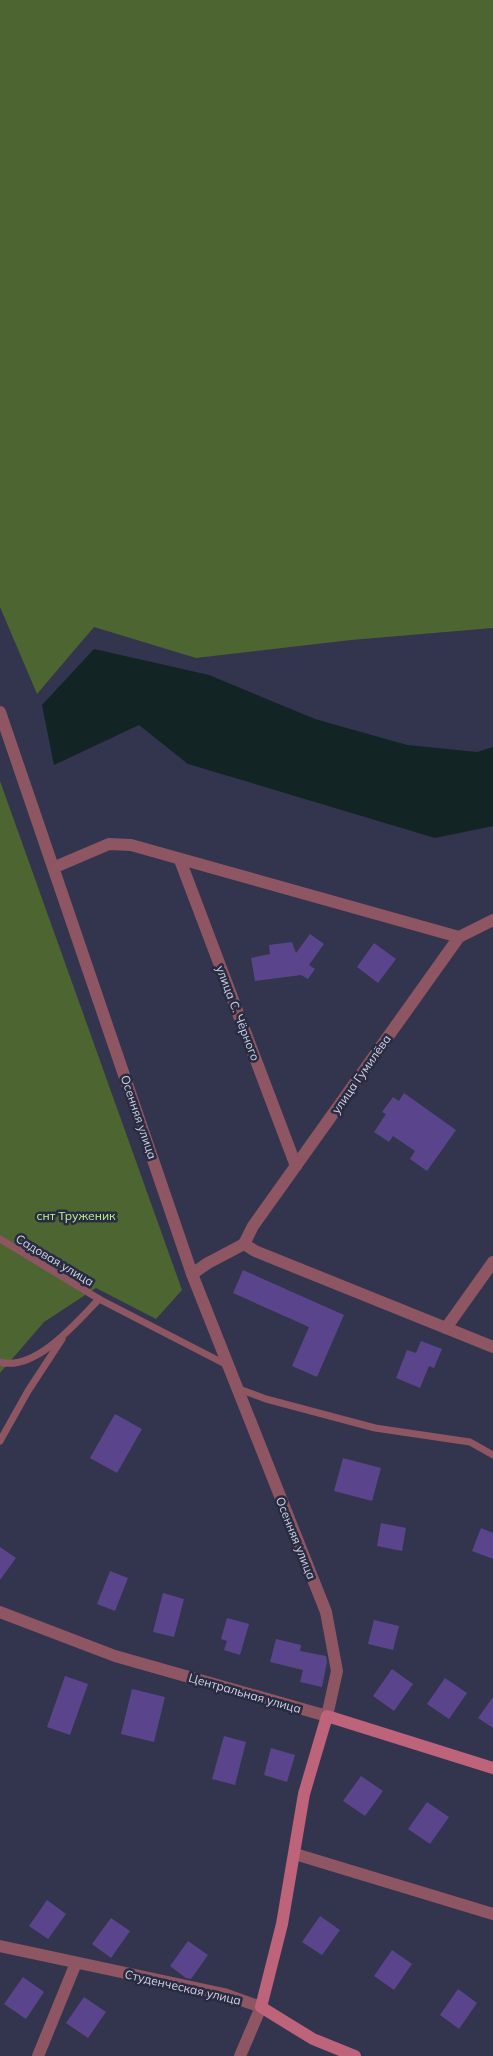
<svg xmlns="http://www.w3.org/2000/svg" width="493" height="2056" viewBox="0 0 493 2056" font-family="Mulish,sans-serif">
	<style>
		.green { fill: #4d6530 }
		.water { fill: #132425 }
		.building { fill: #5a458c }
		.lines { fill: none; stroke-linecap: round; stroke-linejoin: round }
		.lane { stroke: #8e5562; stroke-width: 7 }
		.street { stroke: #8e5562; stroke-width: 12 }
		.secondary { stroke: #bd637a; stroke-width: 12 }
		.labels { text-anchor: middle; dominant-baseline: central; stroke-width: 5; stroke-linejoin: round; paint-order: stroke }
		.street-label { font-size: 12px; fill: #d0d3e2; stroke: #282b42 }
		.park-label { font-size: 12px; fill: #c2f38b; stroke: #282b42 }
	</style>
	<rect width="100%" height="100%" fill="#32354d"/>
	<!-- green -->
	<g class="green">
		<polygon points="0,0 493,0 493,628 351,640 196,658 94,627 37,694 0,607"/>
		<polygon points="0,781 182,1290 156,1319 96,1288 44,1322 0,1373"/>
	</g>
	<!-- water -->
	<polygon class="water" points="94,649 209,675 315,719 407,745 477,752 493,747 493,826 435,838 188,764 139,725 54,765 42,705"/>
	<!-- building -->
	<g class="building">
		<polygon points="310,934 324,944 309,965 315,969 308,979 301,975 255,981 251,958 270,954 269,945 292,942 296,953"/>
		<polygon points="374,943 396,959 378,983 357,967"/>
		<polygon points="404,1093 456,1130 427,1171 410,1159 415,1151 393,1136 389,1142 374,1132 386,1114 382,1112 393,1097 399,1101"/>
		<polygon points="243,1270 344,1315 317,1377 292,1366 309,1327 233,1293"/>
		<polygon points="421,1341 442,1349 434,1368 429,1366 420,1388 396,1378 407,1350 416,1353"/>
		<polygon points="115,1414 142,1429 117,1473 90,1458"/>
		<polygon points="343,1458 381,1468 372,1501 334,1491"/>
		<polygon points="381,1523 406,1528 402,1551 377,1546"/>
		<polygon points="481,1528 493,1533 493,1559 472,1551"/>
		<polygon points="0,1547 16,1558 0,1580"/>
		<polygon points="110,1571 128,1578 115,1611 97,1604"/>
		<polygon points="163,1593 184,1599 174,1637 153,1632"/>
		<polygon points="227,1618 249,1624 240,1655 224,1650 227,1641 221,1639"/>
		<polygon points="374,1620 399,1626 393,1650 368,1644"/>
		<polygon points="276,1639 301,1645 300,1651 326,1656 327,1662 322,1687 300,1682 303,1670 270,1662"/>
		<polygon points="392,1669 413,1684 394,1711 373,1696"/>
		<polygon points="65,1676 88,1684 70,1735 47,1727"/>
		<polygon points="445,1678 467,1693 449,1719 427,1704"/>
		<polygon points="132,1689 165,1697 154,1742 121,1734"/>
		<polygon points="493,1697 493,1728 478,1718"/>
		<polygon points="224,1736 246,1742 235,1785 212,1779"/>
		<polygon points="271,1748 295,1755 287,1782 264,1775"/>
		<polygon points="361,1776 383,1791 365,1816 343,1801"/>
		<polygon points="427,1802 449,1817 430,1844 408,1829"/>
		<polygon points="47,1900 66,1914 48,1939 29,1926"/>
		<polygon points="320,1916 340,1930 322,1955 302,1942"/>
		<polygon points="111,1918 130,1931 111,1958 92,1944"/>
		<polygon points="188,1941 208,1955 191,1979 186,1978 170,1966"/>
		<polygon points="392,1950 412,1964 394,1990 374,1976"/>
		<polygon points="23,1977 44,1992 26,2019 4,2004"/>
		<polygon points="458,1989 477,2003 459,2029 440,2015"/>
		<polygon points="84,1997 106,2012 88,2038 66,2023"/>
	</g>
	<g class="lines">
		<!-- lane -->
		<g class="lane">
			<polyline points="0,1239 99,1299 227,1365"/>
			<path d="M0 1362C35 1372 77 1322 99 1299"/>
			<polyline points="236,1388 266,1399 375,1428 470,1442 493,1455"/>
			<polyline points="0,1441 28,1391 62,1339"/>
		</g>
		<!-- street -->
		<g class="street">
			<polyline points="0,712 192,1274 326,1612 337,1671 327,1716 115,1656 0,1612"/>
			<polyline points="180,860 296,1166"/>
			<polyline points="55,867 109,844 131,845 459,937"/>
			<polyline points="244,1244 253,1226 459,937 493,920"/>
			<polyline points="244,1244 255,1251 493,1347"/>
			<polyline points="192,1274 208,1263 244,1244"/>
			<polyline points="446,1328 493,1262"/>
			<polyline points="295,1854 493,1914"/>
			<polyline points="0,1946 224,1994 261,2007 240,2056"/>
			<polyline points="38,2056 76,1963"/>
		</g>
		<!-- secondary -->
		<polyline class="secondary" points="355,2056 313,2039 261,2007 282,1924 304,1794 327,1716 493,1768"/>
	</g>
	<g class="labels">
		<!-- street labels -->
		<g class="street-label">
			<text transform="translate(238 1013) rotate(69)">улица С. Чёрного</text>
			<text transform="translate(361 1074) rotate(-55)">улица Гумилёва</text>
			<text transform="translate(139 1117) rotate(71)">Осенняя улица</text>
			<text transform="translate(55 1260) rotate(31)">Садовая улица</text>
			<text transform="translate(296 1538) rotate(68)">Осенняя улица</text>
			<text transform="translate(245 1693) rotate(16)">Центральная улица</text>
			<text transform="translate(183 1987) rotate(13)">Студенческая улица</text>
		</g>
		<!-- park labels -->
		<g class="park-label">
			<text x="76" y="1215">снт Труженик</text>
		</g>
	</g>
</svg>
